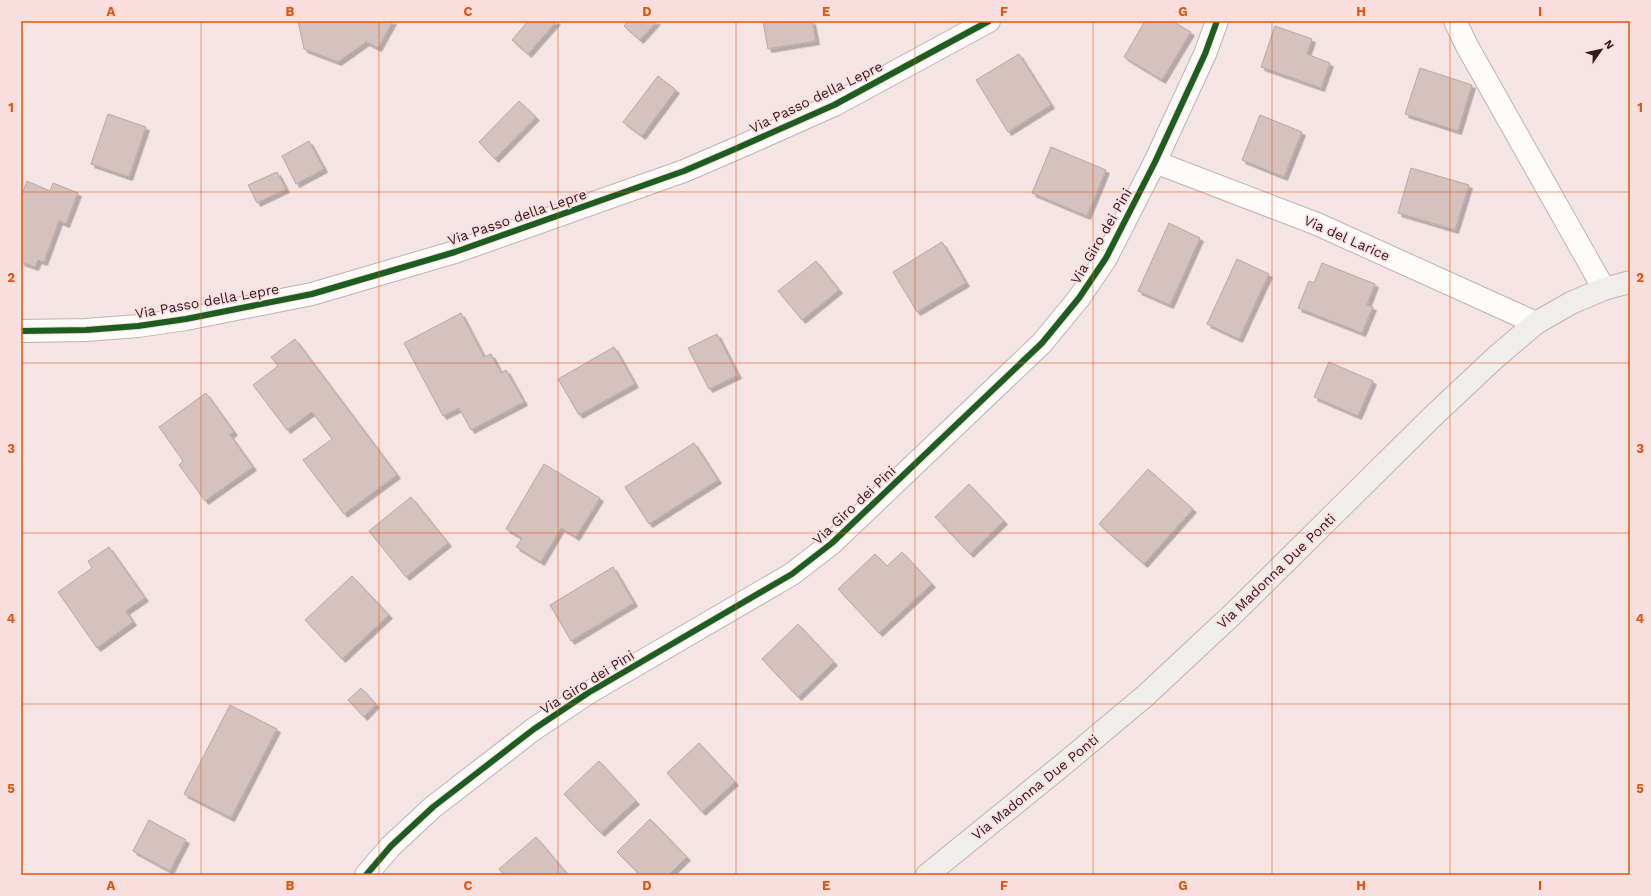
<svg xmlns="http://www.w3.org/2000/svg" width="1651" height="896" viewBox="0 0 1651 896" font-family="'Work Sans',sans-serif">
	<style>
		.building { fill: #d5c1be; stroke: #bba8a4; filter: url(#shadow) }
		.lines { fill: none; stroke-linecap: round; stroke-linejoin: round }
		.minor-casing { stroke: #c5b1b2; stroke-width: 24 }
		.secondary-casing { stroke: #c5b1b2; stroke-width: 24 }
		.minor { stroke: #fefbfb; stroke-width: 22 }
		.secondary { stroke: #efeeeb; stroke-width: 22 }
		.cycleway-casing { stroke: #fbdede; stroke-width: 8 }
		.cycleway { stroke: #1b5e20; stroke-width: 6 }
		.grid { fill: none; stroke: #df560d; stroke-width: 1; stroke-opacity: 0.55 }
		.labels { text-anchor: middle; dominant-baseline: central; stroke-width: 3.5; stroke-linejoin: round; paint-order: stroke }
		.street-label { font-size: 14px; fill: #32191b; stroke: #fbdede }
		.neatline { fill: none; stroke: #df560d; stroke-width: 1.5 }
		.grid-label { font-size: 13px; text-anchor: middle; font-weight: bold; fill: #df560d }
	</style>
	<defs>
		<filter id="shadow"><feDropShadow dx="3.5" dy="3.5" stdDeviation="0" flood-color="#0004"/></filter>
	</defs>
	<rect width="100%" height="100%" fill="#f5e4e4"/>
	<!-- building -->
	<g class="building">
		<polygon points="298,21 393,21 378,48 366,42 338,62 304,49"/>
		<polygon points="528,21 557,21 528,54 512,40"/>
		<polygon points="628,21 657,21 640,40 624,26"/>
		<polygon points="763,21 812,21 816,41 768,49"/>
		<polygon points="1145,21 1172,21 1191,32 1162,80 1124,57"/>
		<polygon points="1275,26 1312,39 1307,54 1330,63 1321,88 1261,67"/>
		<polygon points="1019,54 1051,105 1008,132 976,80"/>
		<polygon points="1420,68 1472,85 1458,131 1405,114"/>
		<polygon points="658,76 676,90 642,136 623,122"/>
		<polygon points="519,101 536,117 495,159 479,142"/>
		<polygon points="108,114 146,127 129,177 91,164"/>
		<polygon points="1260,115 1302,132 1284,177 1242,160"/>
		<polygon points="309,141 324,169 296,184 282,156"/>
		<polygon points="1051,147 1106,170 1087,216 1032,193"/>
		<polygon points="1411,168 1469,185 1455,230 1398,213"/>
		<polygon points="277,172 286,189 257,203 248,185"/>
		<polygon points="27,181 50,191 53,183 78,193 66,224 59,221 44,262 38,260 35,267 21,262 21,196"/>
		<polygon points="1169,223 1200,238 1170,305 1138,291"/>
		<polygon points="942,242 966,283 917,312 893,272"/>
		<polygon points="1237,259 1269,274 1239,339 1207,324"/>
		<polygon points="816,261 839,290 802,320 778,291"/>
		<polygon points="1322,263 1375,284 1367,305 1373,307 1362,333 1298,308 1309,281 1314,283"/>
		<polygon points="461,313 484,357 491,354 501,373 506,370 524,402 471,430 459,408 443,416 404,343"/>
		<polygon points="717,334 738,375 709,389 688,348"/>
		<polygon points="295,339 397,475 344,514 303,460 332,439 312,412 287,430 253,385 278,366 271,357"/>
		<polygon points="614,347 635,384 579,415 558,379"/>
		<polygon points="1329,362 1373,381 1358,416 1314,397"/>
		<polygon points="206,393 234,432 230,435 253,467 205,501 179,465 183,461 159,427"/>
		<polygon points="694,443 718,480 649,524 625,487"/>
		<polygon points="544,464 600,498 576,537 561,528 541,562 516,547 522,538 506,529"/>
		<polygon points="1148,469 1193,509 1144,564 1099,524"/>
		<polygon points="969,484 1004,521 970,554 935,517"/>
		<polygon points="411,497 448,543 406,577 369,531"/>
		<polygon points="109,547 145,598 126,611 133,622 97,648 58,592 92,568 88,561"/>
		<polygon points="902,552 932,584 879,633 838,589 875,554 887,566"/>
		<polygon points="613,567 634,603 571,641 550,605"/>
		<polygon points="352,576 389,615 342,659 305,620"/>
		<polygon points="798,624 834,662 798,697 762,659"/>
		<polygon points="361,688 376,704 364,717 348,700"/>
		<polygon points="230,705 277,729 231,818 184,794"/>
		<polygon points="699,743 735,782 702,812 667,773"/>
		<polygon points="599,761 636,801 601,833 564,794"/>
		<polygon points="650,819 687,857 669,875 640,875 617,852"/>
		<polygon points="149,820 186,840 170,871 133,851"/>
		<polygon points="536,837 568,875 504,875 499,869"/>
	</g>
	<g class="lines">
		<defs>
			<g id="minor">
				<polyline points="1455,21 1467,46 1604,289"/>
				<polyline points="1155,162 1317,224 1536,323"/>
				<polyline points="21,331 86,330 138,326 186,319 312,294 455,252 684,171 735,149 834,105 989,21"/>
				<polyline points="366,875 391,846 433,807 534,729 588,693 792,574 832,543 1042,343 1079,298 1106,258 1155,162 1205,54 1217,21"/>
			</g>
			<polyline id="secondary" points="927,875 1065,763 1145,696 1235,612 1432,417 1496,357 1536,323 1571,303 1604,289 1630,282"/>
		</defs>
		<!-- minor casing -->
		<use href="#minor" class="minor-casing"/>
		<!-- secondary casing -->
		<use href="#secondary" class="secondary-casing"/>
		<!-- minor -->
		<use href="#minor" class="minor"/>
		<!-- secondary -->
		<use href="#secondary" class="secondary"/>
		<defs>
			<g id="cycleway">
				<polyline points="21,331 86,330 138,326 186,319 312,294 455,252 684,171 735,149 834,105 989,21"/>
				<polyline points="366,875 391,846 433,807 534,729 588,693 792,574 832,543 1042,343 1079,298 1106,258 1155,162 1205,54 1217,21"/>
			</g>
		</defs>
		<!-- cycleway casing -->
		<use href="#cycleway" class="cycleway-casing"/>
		<!-- cycleway -->
		<use href="#cycleway" class="cycleway"/>
	</g>
	<!-- grid -->
	<path class="grid" d="M201 21V875M379 21V875M558 21V875M736 21V875M915 21V875M1093 21V875M1272 21V875M1450 21V875M21 192H1630M21 363H1630M21 533H1630M21 704H1630"/>
	<g class="labels">
		<!-- street labels -->
		<g class="street-label">
			<text transform="translate(816 97) rotate(-26)">Via Passo della Lepre</text>
			<text transform="translate(517 217) rotate(-19)">Via Passo della Lepre</text>
			<text transform="translate(1101 236) rotate(-60)">Via Giro dei Pini</text>
			<text transform="translate(1347 238) rotate(24)">Via del Larice</text>
			<text transform="translate(207 301) rotate(-10)">Via Passo della Lepre</text>
			<text transform="translate(854 505) rotate(-43)">Via Giro dei Pini</text>
			<text transform="translate(1276 571) rotate(-44)">Via Madonna Due Ponti</text>
			<text transform="translate(587 682) rotate(-32)">Via Giro dei Pini</text>
			<text transform="translate(1035 787) rotate(-39)">Via Madonna Due Ponti</text>
		</g>
	</g>
	<!-- border -->
	<rect width="1651" height="896" fill="none" stroke="#fbdede" stroke-width="44"/>
	<!-- north arrow -->
	<g transform="translate(1601 50) rotate(56)" stroke="#fbdede" stroke-width="3" paint-order="stroke">
	<path d="M0-3L7 15L0 10L-7 15Z" fill="#32191b"/>
	<text y="-6" font-size="11" font-weight="bold" text-anchor="middle" fill="#32191b">N</text>
	</g>
	<rect x="22" y="22" width="1607" height="852" class="neatline"/>
	<g class="grid-label">
		<text x="111" y="16">A</text>
		<text x="290" y="16">B</text>
		<text x="468" y="16">C</text>
		<text x="647" y="16">D</text>
		<text x="826" y="16">E</text>
		<text x="1004" y="16">F</text>
		<text x="1183" y="16">G</text>
		<text x="1361" y="16">H</text>
		<text x="1540" y="16">I</text>
		<text x="11" y="112">1</text>
		<text x="1640" y="112">1</text>
		<text x="11" y="282">2</text>
		<text x="1640" y="282">2</text>
		<text x="11" y="453">3</text>
		<text x="1640" y="453">3</text>
		<text x="11" y="623">4</text>
		<text x="1640" y="623">4</text>
		<text x="11" y="793">5</text>
		<text x="1640" y="793">5</text>
		<text x="111" y="890">A</text>
		<text x="290" y="890">B</text>
		<text x="468" y="890">C</text>
		<text x="647" y="890">D</text>
		<text x="826" y="890">E</text>
		<text x="1004" y="890">F</text>
		<text x="1183" y="890">G</text>
		<text x="1361" y="890">H</text>
		<text x="1540" y="890">I</text>
	</g>
</svg>
